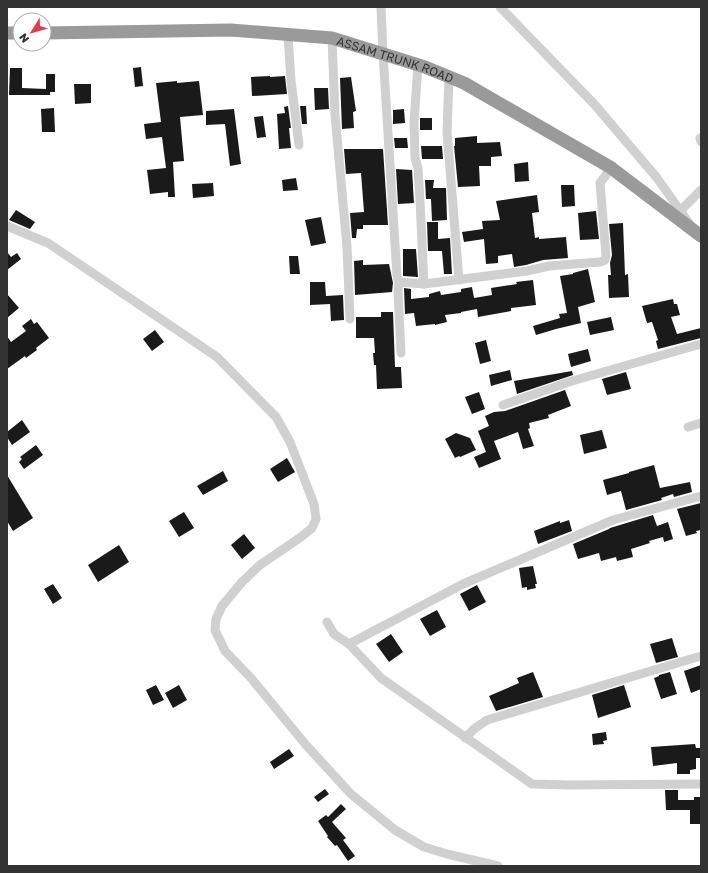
<svg xmlns="http://www.w3.org/2000/svg" width="708" height="873" viewBox="0 0 708 873" font-family="'Golos Text',sans-serif">
	<style>
		.building { fill: #1a1a1a }
		.lines { fill: none; stroke-linecap: round; stroke-linejoin: round }
		.minor { stroke: #d0d0d0; stroke-width: 9 }
		.highway { stroke: #9a9a9a; stroke-width: 13 }
		.labels { text-anchor: middle; dominant-baseline: central; stroke-width: 4; stroke-linejoin: round; paint-order: stroke }
		.street-label { font-size: 12px; fill: #333; stroke: #fff }
	</style>
	<rect width="100%" height="100%" fill="#fff"/>
	<!-- building -->
	<g class="building">
		<polygon points="141,67 143,86 135,87 133,68"/>
		<polygon points="10,68 22,68 22,88 46,89 46,74 55,74 55,92 50,92 50,95 9,95"/>
		<polygon points="270,76 270,77 285,76 287,94 252,96 251,77"/>
		<polygon points="351,77 356,111 353,112 354,128 342,129 340,78"/>
		<polygon points="177,81 177,83 199,81 203,115 180,117 184,161 173,162 175,197 168,197 168,192 150,194 147,170 166,168 162,137 146,139 144,124 161,122 156,83"/>
		<polygon points="74,84 91,84 91,103 75,104"/>
		<polygon points="314,88 328,88 329,109 315,110"/>
		<polygon points="288,106 291,128 289,128 291,148 279,149 277,114 285,113 284,107"/>
		<polygon points="300,106 306,106 307,124 302,124"/>
		<polygon points="54,108 55,132 42,132 41,109"/>
		<polygon points="234,109 241,164 230,166 225,124 206,125 206,111"/>
		<polygon points="404,109 405,123 393,124 393,110"/>
		<polygon points="263,116 266,137 257,138 254,117"/>
		<rect x="420" y="118" width="12" height="12"/>
		<polygon points="477,136 477,143 500,142 502,156 491,157 491,166 479,166 480,186 458,187 454,146 455,146 455,138"/>
		<polygon points="394,138 407,138 408,148 395,148"/>
		<polygon points="421,146 442,146 443,159 422,159"/>
		<polygon points="344,149 383,149 388,225 363,225 363,229 357,229 356,238 352,238 350,213 364,212 361,173 346,174"/>
		<polygon points="528,162 529,181 515,182 514,164"/>
		<polygon points="396,169 412,170 414,203 398,204"/>
		<polygon points="296,178 298,190 283,191 282,180"/>
		<polygon points="425,180 434,180 433,188 446,188 447,220 432,221 431,199 426,199"/>
		<polygon points="213,183 214,196 193,198 192,184"/>
		<polygon points="561,185 574,185 575,206 562,207"/>
		<polygon points="537,195 539,212 532,213 535,238 539,237 539,239 566,237 568,258 543,260 526,265 514,267 512,254 498,256 498,263 486,264 484,239 464,242 462,232 483,229 482,221 500,220 496,201"/>
		<polygon points="16,210 35,222 30,229 9,220"/>
		<polygon points="596,211 599,239 580,240 578,213"/>
		<polygon points="321,217 326,243 311,246 305,220"/>
		<polygon points="427,222 438,222 438,239 450,238 452,274 444,274 442,251 428,251"/>
		<polygon points="623,223 625,275 628,274 629,297 609,298 608,275 611,275 610,263 612,255 609,224"/>
		<polygon points="403,249 416,249 418,277 403,276"/>
		<polygon points="7,252 11,257 17,253 21,259 7,270"/>
		<polygon points="289,256 298,256 300,274 290,274"/>
		<polygon points="363,260 363,265 389,264 393,283 392,292 355,295 354,261"/>
		<polygon points="588,269 595,302 578,307 581,323 556,329 536,335 533,326 560,318 559,314 567,313 560,276 573,274 573,273"/>
		<polygon points="533,280 536,305 511,308 511,311 478,317 477,309 461,312 461,313 445,315 447,322 435,325 435,324 416,326 414,313 405,314 404,288 411,289 411,299 429,297 429,294 440,291 441,295 461,292 461,289 472,287 474,298 492,295 491,288 517,284 516,282"/>
		<polygon points="310,282 325,282 326,296 343,295 344,320 331,321 330,304 310,305"/>
		<polygon points="7,294 19,308 7,318"/>
		<polygon points="673,299 674,304 677,304 680,315 671,317 677,334 701,328 701,338 658,349 656,341 658,340 652,322 647,323 642,306"/>
		<polygon points="381,312 393,312 395,367 401,367 402,388 377,389 376,365 374,365 373,353 375,353 374,338 356,338 356,317 381,317"/>
		<polygon points="611,317 614,330 590,335 587,322"/>
		<polygon points="31,319 34,324 37,322 49,338 36,348 37,350 26,358 25,356 7,369 7,336 11,342 26,331 22,326"/>
		<polygon points="155,330 164,342 152,351 143,339"/>
		<polygon points="486,340 491,361 480,364 475,343"/>
		<polygon points="588,349 591,361 571,367 568,354"/>
		<polygon points="510,370 512,380 491,386 489,375"/>
		<polygon points="572,371 573,375 517,394 514,381"/>
		<polygon points="626,372 631,389 607,395 602,379"/>
		<polygon points="565,390 571,406 548,415 549,418 529,423 530,428 528,429 534,446 523,449 518,432 494,441 501,459 479,468 474,457 486,452 478,431 489,426 485,416 494,412 505,411"/>
		<polygon points="479,392 485,409 472,414 465,397"/>
		<polygon points="22,420 30,432 12,445 7,437 7,432"/>
		<polygon points="602,430 607,448 584,454 580,435"/>
		<polygon points="456,433 470,438 476,450 460,457 459,456 455,458 445,439"/>
		<polygon points="36,445 43,455 24,469 19,462 22,459 20,457"/>
		<polygon points="287,458 295,472 278,482 270,469"/>
		<polygon points="654,465 660,488 690,482 692,492 674,497 673,494 661,498 662,500 626,510 621,491 607,495 603,480 629,473 629,472"/>
		<polygon points="223,471 228,481 203,495 197,486"/>
		<polygon points="7,475 33,518 13,531 7,521"/>
		<polygon points="701,503 701,530 696,531 697,533 686,536 677,509"/>
		<polygon points="184,512 194,528 179,537 169,521"/>
		<polygon points="653,515 657,526 668,522 673,539 664,542 663,537 649,541 650,543 631,549 633,557 617,561 616,557 601,561 599,553 578,559 573,544 609,529 610,528"/>
		<polygon points="569,520 572,531 538,544 534,531 560,521 560,523"/>
		<polygon points="244,534 255,548 242,559 231,545"/>
		<polygon points="119,545 129,562 98,582 88,565"/>
		<polygon points="533,566 537,584 535,584 536,588 527,590 527,587 522,588 519,568"/>
		<polygon points="53,584 62,598 53,604 44,589"/>
		<polygon points="477,585 486,602 469,611 460,594"/>
		<polygon points="437,610 446,627 430,636 420,619"/>
		<polygon points="391,634 403,652 389,662 376,644"/>
		<polygon points="672,638 678,657 656,663 650,644"/>
		<polygon points="701,665 701,689 691,693 684,671"/>
		<polygon points="533,672 543,697 496,711 489,696 519,683 517,678"/>
		<polygon points="670,672 677,694 661,699 654,678 659,676 659,675"/>
		<polygon points="156,685 164,700 153,705 146,690"/>
		<polygon points="179,685 187,700 173,708 165,693"/>
		<polygon points="624,685 631,707 598,718 592,695"/>
		<polygon points="606,732 607,740 603,741 604,744 593,745 592,734"/>
		<polygon points="695,744 696,748 701,748 701,758 696,758 696,769 690,770 690,774 677,774 677,763 653,766 651,747"/>
		<polygon points="289,749 294,756 274,769 270,762"/>
		<polygon points="325,789 329,794 318,802 314,797"/>
		<polygon points="665,790 678,790 678,800 694,800 694,797 701,797 701,824 690,824 690,810 666,810"/>
		<polygon points="341,804 346,809 332,822 346,838 343,840 355,856 348,861 337,845 335,846 327,837 328,836 318,821 326,815 328,817"/>
	</g>
	<g class="lines">
		<!-- minor -->
		<g class="minor">
			<polyline points="381,7 383,54 397,276 399,282 398,291 401,353"/>
			<polyline points="500,7 595,105 657,178 689,223"/>
			<polyline points="288,35 291,81 299,145"/>
			<polyline points="332,38 335,115 347,247 350,319"/>
			<polyline points="418,65 414,122 415,158 418,168 420,201 424,284"/>
			<polyline points="449,77 447,132 459,280"/>
			<polyline points="700,138 701,142"/>
			<polyline points="680,211 701,190"/>
			<polyline points="7,226 48,243 217,357 276,417 290,442 314,504 316,519 312,528 301,537 260,565 242,582 222,606 216,619 215,630 225,651 251,678 306,745 351,794 395,830 424,847 447,854 498,866"/>
			<polyline points="399,282 424,284 527,271 549,266 600,262 605,260 606,255 600,183 606,175 610,167"/>
			<polyline points="503,405 572,381 701,344"/>
			<polyline points="688,427 701,423"/>
			<polyline points="327,622 334,634 349,644 463,584 613,520 701,496"/>
			<polyline points="349,644 381,678 532,784 568,785 701,784"/>
			<polyline points="465,738 474,729 487,720 701,656"/>
		</g>
		<!-- highway -->
		<g class="highway">
			<polyline points="7,33 20,33"/>
			<path id="s1" d="M44 33 231 30 332 38 425 67 464 83 610 167 701 236"/>
		</g>
	</g>
	<g class="labels">
		<!-- street labels -->
		<g class="street-label">
			<text stroke="none"><textPath href="#s1" startOffset="355">ASSAM TRUNK ROAD</textPath></text>
		</g>
	</g>
	<!-- border -->
	<rect width="708" height="873" fill="none" stroke="#333333" stroke-width="16"/>
	<!-- north arrow -->
	<g transform="translate(32 32) rotate(233)"><circle r="19" fill="#ffffff" stroke="#adadad"/>
	<path d="M0-3L7 15L0 10L-7 15Z" fill="#e63946"/>
	<text y="-6" font-size="11" font-weight="bold" text-anchor="middle" fill="#333333">N</text>
	</g>
</svg>
